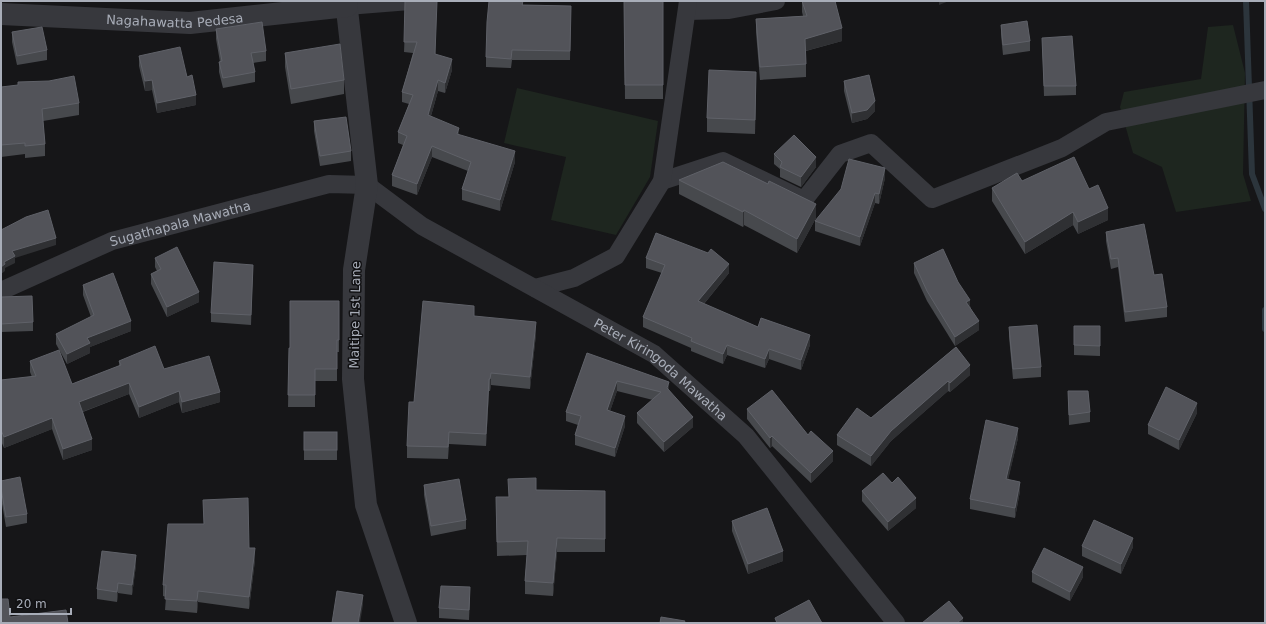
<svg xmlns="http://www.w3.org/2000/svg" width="1266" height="624" viewBox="0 0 1266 624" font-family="'DejaVu Sans',sans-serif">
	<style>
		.green { fill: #1e261f }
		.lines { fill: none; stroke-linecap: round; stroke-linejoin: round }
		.stream { stroke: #2c353c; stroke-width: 6 }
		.minor { stroke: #37383d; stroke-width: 18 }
		.tertiary { stroke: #37383d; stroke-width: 22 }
		.wall { fill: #47494d }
		.shaded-wall { fill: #2f3033 }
		.building { fill: #525359; stroke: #5f6168 }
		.labels { text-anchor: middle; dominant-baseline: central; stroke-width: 3; stroke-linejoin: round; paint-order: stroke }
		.street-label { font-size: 13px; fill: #a8adb8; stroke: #111113 }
	</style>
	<rect width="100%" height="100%" fill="#161618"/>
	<!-- green -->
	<g class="green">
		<polygon points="1233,25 1245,73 1243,174 1251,201 1176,212 1162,167 1133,153 1120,107 1124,92 1201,79 1208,27"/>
		<polygon points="517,88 658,121 650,177 616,235 551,220 566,157 504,143"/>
	</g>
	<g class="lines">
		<!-- stream -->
		<g class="stream">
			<polyline points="1246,1 1252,174 1265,209"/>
			<polyline points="1265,310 1265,329"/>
		</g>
		<!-- minor -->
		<g class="minor">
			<polyline points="347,6 410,1"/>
			<polyline points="687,11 729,10 776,1"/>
			<polyline points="662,181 723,161 804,200 840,154 871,143 932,199 1062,148 1106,122 1265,90"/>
			<polyline points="535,288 574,278 616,256 662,181 688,1"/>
			<path id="s1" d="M1 291 112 241 329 184 367 185 422 226 654 354 746 436 896 623"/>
		</g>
		<!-- tertiary -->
		<g class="tertiary">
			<polyline points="346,1 367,185 354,270 353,379 366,505 406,623"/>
			<path id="s2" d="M1 14 190 23 347 6"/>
		</g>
	</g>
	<!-- wall -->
	<g class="wall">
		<polygon points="406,1 435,54 452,70 445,93 438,91 431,116 459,135 515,162 500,211 462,200 462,189 468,171 432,157 417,195 392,186 392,175 403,145 398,143 398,132 409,104 402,102 402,92 413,53 404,52"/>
		<polygon points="523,1 523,5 571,6 570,60 512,60 511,68 486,67 486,57"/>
		<polygon points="624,1 663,1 663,99 625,99"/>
		<polygon points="802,1 842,41 806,51 806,77 760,80 756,32 756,19 803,16 802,12"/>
		<polygon points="1001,25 1030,41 1030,51 1003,55 1001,35"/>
		<polygon points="216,29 266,51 266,61 253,63 255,72 255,82 223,88 219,72 219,62 220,62 216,39"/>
		<polygon points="12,32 47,50 47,60 17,65 12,42"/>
		<polygon points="1042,38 1076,86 1076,95 1044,96"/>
		<polygon points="285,53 344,80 344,94 291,104 285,67"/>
		<polygon points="139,56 187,77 196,105 157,113 152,90 145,91 139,66"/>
		<polygon points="844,81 875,111 867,119 852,123 844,91"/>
		<polygon points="756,86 755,134 707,132 707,118"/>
		<polygon points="1,87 79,103 79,115 43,121 45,144 45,156 25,158 25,154 1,157"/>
		<polygon points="314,121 351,151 351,161 320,166 314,131"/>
		<polygon points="774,154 816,167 801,187 780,177 780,169 774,164"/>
		<polygon points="885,178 879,204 875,203 860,246 815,231 815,221"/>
		<polygon points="679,180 816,218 797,253 744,225 743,227 679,194"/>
		<polygon points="1022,181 1089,189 1108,220 1078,234 1073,225 1025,254 992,201 992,188"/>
		<polygon points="1106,232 1154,275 1167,307 1167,317 1125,322 1118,267 1111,269 1106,241"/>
		<polygon points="155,258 199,302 167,317 151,284 151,274 157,271 155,267"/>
		<polygon points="646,258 729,273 704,304 758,327 810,345 801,370 769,359 765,368 727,355 723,364 691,351 691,348 643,327 643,317 662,273 646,268"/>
		<polygon points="914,263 970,306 979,330 955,346 927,301 914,273"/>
		<polygon points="253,265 251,325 211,322 211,313"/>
		<polygon points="83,285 131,331 90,347 90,353 67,364 56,344 56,334 91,317 83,295"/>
		<polygon points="1,297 33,322 33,331 1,332"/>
		<polygon points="339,301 339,352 337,352 337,381 315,381 315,407 288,407 289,348 290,348"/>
		<polygon points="474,316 536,334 530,389 491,385 490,391 489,391 486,446 449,444 448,459 407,458 407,446 414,402"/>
		<polygon points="1074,326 1100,326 1100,356 1074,355"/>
		<polygon points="1009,327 1041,367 1041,377 1013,379 1009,337"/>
		<polygon points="956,347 970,375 950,392 948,391 891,441 871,466 837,445 837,435 871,418"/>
		<polygon points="587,353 669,390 693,427 664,452 637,423 637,413 653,400 617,391 610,411 625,426 615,457 575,445 575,435 578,425 566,421 566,412"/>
		<polygon points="30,361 72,384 119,366 119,361 164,369 220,402 182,413 179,402 139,418 129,394 83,412 92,450 63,460 52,429 4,448 1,441 1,380 32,377 30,372"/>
		<polygon points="1068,391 1090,412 1090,422 1069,425"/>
		<polygon points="747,409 808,435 833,461 811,483 772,446 770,448 747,419"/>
		<polygon points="1197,413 1179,450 1148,434 1148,425"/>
		<rect x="304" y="432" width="33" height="28"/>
		<polygon points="1018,438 1008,479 1020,491 1015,518 970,509 970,499"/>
		<polygon points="1,481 27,514 27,523 6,527 1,498"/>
		<polygon points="892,483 916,508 888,531 862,501 862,491"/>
		<polygon points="424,485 466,520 466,529 431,536 424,495"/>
		<polygon points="536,490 605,491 605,552 557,552 553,596 525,594 525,581 527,555 497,556 496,497 508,497"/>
		<polygon points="203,500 249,548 255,560 249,609 198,602 197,613 165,610 166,597 163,596 163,585 204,524"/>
		<polygon points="732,521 783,561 748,574 732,531"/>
		<polygon points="1082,546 1133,547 1121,574 1082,556"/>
		<polygon points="136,565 132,595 118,593 117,602 97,599 97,589"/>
		<polygon points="1032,572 1083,577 1070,601 1032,582"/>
		<polygon points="470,597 469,620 439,618 439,608"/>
	</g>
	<!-- shaded-wall -->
	<g class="shaded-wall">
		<polygon points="437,1 435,65 435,54"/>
		<polygon points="939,1 949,1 939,5"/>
		<polygon points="842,28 842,41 805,51 805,39"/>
		<polygon points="452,59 452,70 445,93 445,83"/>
		<polygon points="756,72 756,86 755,134 755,120"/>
		<polygon points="152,80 152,90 145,91 145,81"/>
		<polygon points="438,80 438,91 428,126 428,115"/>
		<polygon points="196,95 196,105 157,113 157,103"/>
		<polygon points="875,101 875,111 867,119 852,123 852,113"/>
		<polygon points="459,128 459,139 457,134"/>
		<polygon points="432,146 432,157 417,195 417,184"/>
		<polygon points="515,151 515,162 500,211 500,200"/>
		<polygon points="816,157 816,167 801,187 801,177"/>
		<polygon points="885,168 885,178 879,204 879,194"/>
		<polygon points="875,193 875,203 860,246 860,237"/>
		<polygon points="816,204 816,218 797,253 797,239"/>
		<polygon points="1108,208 1108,220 1078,234 1078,222"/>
		<polygon points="744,210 744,225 743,227 743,212"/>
		<polygon points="1073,212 1073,225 1025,254 1025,242"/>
		<polygon points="56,238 56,245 15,258 15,263 5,268 5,271 1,274 1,267 4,262 12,251"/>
		<polygon points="729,264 729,273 698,311 698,301"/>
		<polygon points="199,292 199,302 167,317 167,307"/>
		<polygon points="970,300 970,309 966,302"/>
		<polygon points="131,321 131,331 90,347 90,353 67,364 67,354 87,338"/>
		<polygon points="979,321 979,330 955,346 955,337"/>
		<polygon points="536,322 536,334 530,389 530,377"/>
		<polygon points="810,335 810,345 801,370 801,360"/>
		<polygon points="727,345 727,355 723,364 723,354"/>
		<polygon points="769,349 769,359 765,368 765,359"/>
		<polygon points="970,365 970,375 950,392 950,383"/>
		<polygon points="491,373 491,385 490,391 490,379"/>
		<polygon points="489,379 489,391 486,446 486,434"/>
		<polygon points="617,381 617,391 607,420 607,410"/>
		<polygon points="948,381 948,391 891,441 871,466 871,456 891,431"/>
		<polygon points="669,382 669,392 667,388"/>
		<polygon points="129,383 129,394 79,413 79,402"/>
		<polygon points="179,391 179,402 139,418 139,407"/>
		<polygon points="220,392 220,402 182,413 182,402"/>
		<polygon points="1197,403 1197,413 1179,450 1179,440"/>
		<polygon points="625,416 625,426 615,457 615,448"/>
		<polygon points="693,417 693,427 664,452 664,442"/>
		<polygon points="52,418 52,429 4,448 4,437"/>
		<polygon points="1018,428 1018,438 1006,489 1006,479"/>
		<polygon points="772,436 772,446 770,448 770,438"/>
		<polygon points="92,439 92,450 63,460 63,449"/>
		<polygon points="833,451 833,461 811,483 811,473"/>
		<polygon points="1020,482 1020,491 1015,518 1015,508"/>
		<polygon points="916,498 916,508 888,531 888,522"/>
		<polygon points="557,538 557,552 553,596 553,583"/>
		<polygon points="1133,538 1133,547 1121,574 1121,564"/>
		<polygon points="255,548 255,560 249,609 249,597"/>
		<polygon points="783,551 783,561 748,574 748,564"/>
		<polygon points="136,555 136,565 132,595 132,585"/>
		<polygon points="1083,567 1083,577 1070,601 1070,592"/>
		<polygon points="118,583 118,593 117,602 117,592"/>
		<polygon points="198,591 198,602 197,613 197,601"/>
		<polygon points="363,595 363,605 360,623 358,623"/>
		<polygon points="963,618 963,623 957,623"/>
	</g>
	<!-- building -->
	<g class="building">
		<polygon points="405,1 437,1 435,54 452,59 445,83 438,80 428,115 459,128 457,134 515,151 500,200 462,189 471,162 432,146 417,184 392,175 407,136 398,132 413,95 402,92 417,42 404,42"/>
		<polygon points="489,1 523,1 522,5 571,6 570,51 512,50 511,59 486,57 487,22"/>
		<polygon points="624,1 663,1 663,85 625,85"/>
		<polygon points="802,1 835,1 842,28 805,39 806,64 760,67 756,19 807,16"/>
		<polygon points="1027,21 1030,41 1003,45 1001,25"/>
		<polygon points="262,22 266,51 251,53 255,72 223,78 219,62 222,61 216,29"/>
		<polygon points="42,27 47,50 17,56 12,32"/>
		<polygon points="1072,36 1076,86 1044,86 1042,38"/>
		<polygon points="340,44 344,80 291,89 285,53"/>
		<polygon points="180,47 187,77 192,75 196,95 157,103 152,80 145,81 139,56"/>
		<polygon points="709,70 756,72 755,120 707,118"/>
		<polygon points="869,75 875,101 867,110 852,113 844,81"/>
		<polygon points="74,76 79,103 42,109 45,144 25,146 25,143 1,145 1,87 18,85 18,82 49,81"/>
		<polygon points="346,117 351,151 320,156 314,121"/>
		<polygon points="794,135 816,157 801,177 780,167 782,162 774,154"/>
		<polygon points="1074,157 1089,189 1098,185 1108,208 1078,222 1073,212 1025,242 992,188 1017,173 1022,181"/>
		<polygon points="849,159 885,168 879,194 875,193 860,237 815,221 841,189"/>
		<polygon points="723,162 768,184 769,181 816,204 797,239 744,210 743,212 679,180"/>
		<polygon points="48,210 56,238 12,251 15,256 4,262 5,264 1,267 1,230 26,217"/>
		<polygon points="1144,224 1154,275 1162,274 1167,307 1125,312 1118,258 1111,259 1106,232"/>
		<polygon points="656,233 708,253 711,249 729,264 698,301 758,327 761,318 810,335 801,360 769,349 765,359 727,345 723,354 691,341 692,338 643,317 665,265 646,258"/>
		<polygon points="177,247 199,292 167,307 151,274 161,269 155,258"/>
		<polygon points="943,249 958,282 970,300 966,302 979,321 955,337 927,291 914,263"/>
		<polygon points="214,262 253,265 251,315 211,313"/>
		<polygon points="113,273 131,321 87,338 90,343 67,354 56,334 94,315 83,285"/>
		<polygon points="32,296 33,322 1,324 1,297"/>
		<polygon points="290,301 339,301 339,340 337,340 337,369 315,369 315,395 288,395 289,348 290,348"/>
		<polygon points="423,301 474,306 474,316 536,322 530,377 491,373 490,379 489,379 486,434 449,432 448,447 407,446 409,402 414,402"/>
		<polygon points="1037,325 1041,367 1013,369 1009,327"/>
		<polygon points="1074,326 1100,326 1100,346 1074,345"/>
		<polygon points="155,346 164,369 209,356 220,392 182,402 179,391 139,407 129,383 79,402 92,439 63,449 52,418 4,437 1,430 1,380 36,376 30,361 59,350 72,384 121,365 119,361"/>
		<polygon points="956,347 970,365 950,383 948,381 891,431 871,456 837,435 857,408 871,418"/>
		<polygon points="587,353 669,382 667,388 693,417 664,442 637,413 661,392 617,381 607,410 625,416 615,448 575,435 581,416 566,412"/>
		<polygon points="1166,387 1197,403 1179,440 1148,425"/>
		<polygon points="772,390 808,435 811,431 833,451 811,473 772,436 770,438 747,409"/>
		<polygon points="1068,391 1088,391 1090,412 1069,415"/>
		<polygon points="986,420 1018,428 1006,479 1020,482 1015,508 970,499"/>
		<rect x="304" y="432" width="33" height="18"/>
		<polygon points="883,473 892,483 898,477 916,498 888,522 862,491"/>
		<polygon points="20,477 27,514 6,517 1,488 1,481"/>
		<polygon points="536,478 536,490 605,491 605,539 557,538 553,583 525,581 528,541 497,542 496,497 509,497 508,479"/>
		<polygon points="459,479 466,520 431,526 424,485"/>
		<polygon points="248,498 249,548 255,548 249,597 198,591 197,601 165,599 166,585 163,585 168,524 204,524 203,500"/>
		<polygon points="767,508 783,551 748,564 732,521"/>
		<polygon points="1094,520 1133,538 1121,564 1082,546"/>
		<polygon points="1044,548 1083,567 1070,592 1032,572"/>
		<polygon points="102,551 136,555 132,585 118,583 117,592 97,589"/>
		<polygon points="441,586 470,587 469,610 439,608"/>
		<polygon points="337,591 363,595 358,623 332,623"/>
		<polygon points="1,599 8,599 10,617 66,610 68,623 1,623"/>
		<polygon points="809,600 822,623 777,623 775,618"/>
		<polygon points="949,601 963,618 957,623 922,623"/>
		<polygon points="661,617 685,621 684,623 660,623"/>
	</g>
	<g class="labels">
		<!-- street labels -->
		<g class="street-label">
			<text stroke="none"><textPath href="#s2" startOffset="174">Nagahawatta Pedesa</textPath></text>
			<text stroke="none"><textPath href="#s1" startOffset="192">Sugathapala Mawatha</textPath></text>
			<text transform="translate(355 315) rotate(-89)">Maitipe 1st Lane</text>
			<text stroke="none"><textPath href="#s1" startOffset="732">Peter Kiringoda Mawatha</textPath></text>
		</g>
	</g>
	<!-- border -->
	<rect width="1266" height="624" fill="none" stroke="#a8adb8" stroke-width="4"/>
	<!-- scale -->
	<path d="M10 608v6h61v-6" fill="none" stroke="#a8adb8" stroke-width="2"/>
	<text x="16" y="608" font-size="12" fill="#a8adb8" stroke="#111113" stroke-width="3" paint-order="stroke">20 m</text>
</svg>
